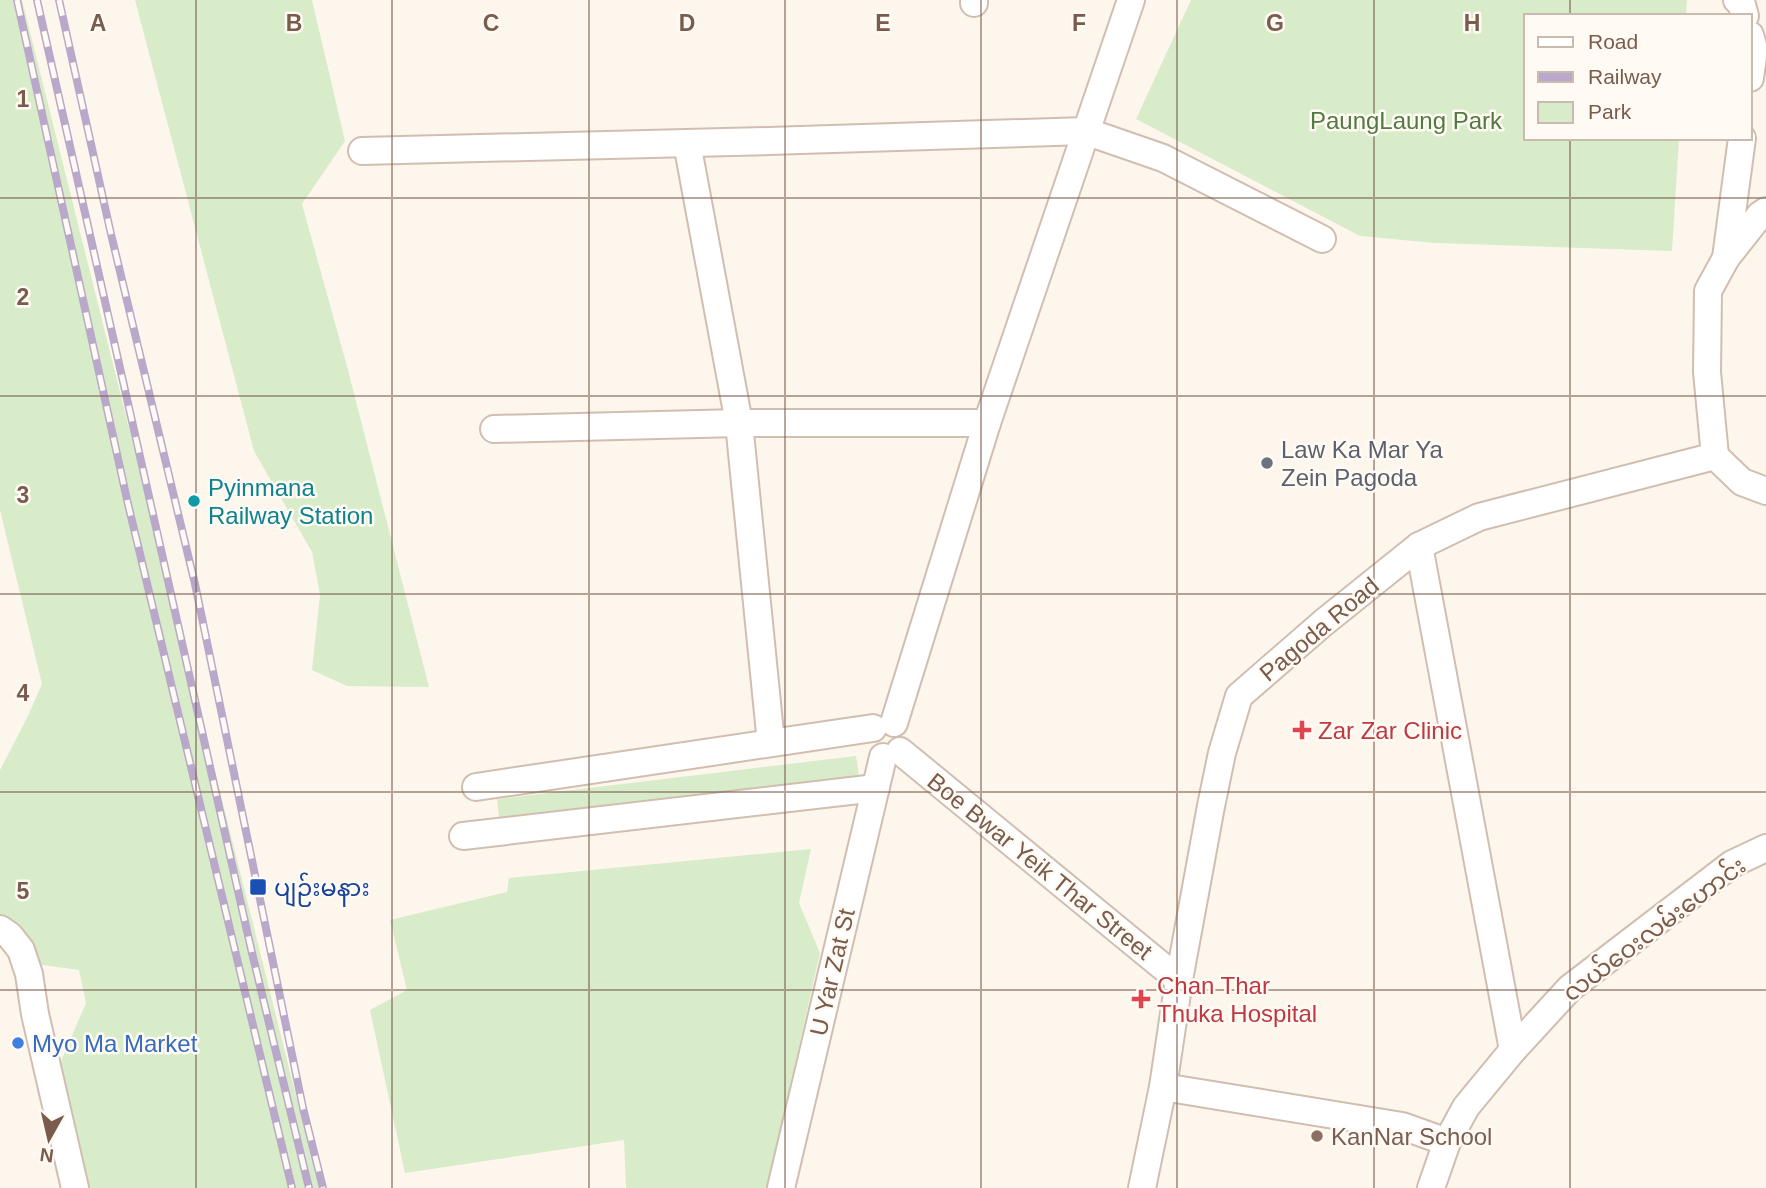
<svg xmlns="http://www.w3.org/2000/svg" width="1766" height="1188" viewBox="0 0 1766 1188" font-family="Arial,'Noto Sans Myanmar',sans-serif">
	<style>
		.green { fill: #d8ecc9 }
		.lines { fill: none; stroke-linecap: round; stroke-linejoin: round }
		.minor-casing { stroke: #d1beb0; stroke-width: 30 }
		.minor { stroke: #fff; stroke-width: 26 }
		.rail-casing { stroke: #b9a8c9; stroke-width: 8 }
		.rail { stroke: #fffaf3; stroke-width: 5; stroke-dasharray: 16; stroke-linecap: butt }
		.grid { fill: none; stroke: #7a5c4d; stroke-width: 2; stroke-opacity: 0.55 }
		.worship-dot { fill: #6b7280; stroke: #fffaf3; stroke-width: 2.5 }
		.culture-dot { fill: #0f9aa8; stroke: #fffaf3; stroke-width: 2.5 }
		.health-dot { fill: #e0444e; stroke: #fffaf3; stroke-width: 2.5 }
		.transit-dot { fill: #1a4fb4; stroke: #fffaf3; stroke-width: 2.5 }
		.shop-dot { fill: #3f7fe0; stroke: #fffaf3; stroke-width: 2.5 }
		.education-dot { fill: #8d6e63; stroke: #fffaf3; stroke-width: 2.5 }
		.labels { text-anchor: middle; dominant-baseline: central; stroke-width: 5; stroke-linejoin: round; paint-order: stroke }
		.park-label { font-size: 24px; fill: #537a41; stroke: #fffaf3 }
		.worship-label { font-size: 24px; fill: #5b616d; stroke: #fffaf3; text-anchor: start }
		.culture-label { font-size: 24px; fill: #0d838f; stroke: #fffaf3; text-anchor: start }
		.street-label { font-size: 24px; fill: #7a5c4d; stroke: #fffaf3 }
		.health-label { font-size: 24px; fill: #be3a42; stroke: #fffaf3; text-anchor: start }
		.transit-label { font-size: 24px; fill: #164399; stroke: #fffaf3; text-anchor: start }
		.shop-label { font-size: 24px; fill: #366cbe; stroke: #fffaf3; text-anchor: start }
		.education-label { font-size: 24px; fill: #785e54; stroke: #fffaf3; text-anchor: start }
		.grid-label { font-size: 23px; text-anchor: middle; font-weight: bold; fill: #7a5c4d; stroke: #fffaf3; stroke-width: 5; stroke-linejoin: round; paint-order: stroke }
	</style>
	<rect width="100%" height="100%" fill="#fdf6ec"/>
	<!-- green -->
	<g class="green">
		<polygon points="0,0 22,0 319,1188 88,1188 61,1061 86,1003 79,970 21,962 0,945 0,770 27,718 42,684 0,510"/>
		<polygon points="135,0 312,0 345,141 302,204 348,370 429,687 347,686 312,670 320,595 312,552 254,451"/>
		<polygon points="1191,0 1687,0 1686,16 1526,16 1526,138 1679,138 1672,251 1435,243 1360,236 1136,119"/>
		<polygon points="856,756 859,776 499,819 497,799"/>
		<polygon points="811,849 799,903 820,953 767,1188 626,1188 624,1140 405,1173 370,1010 407,990 390,920 507,892 509,878"/>
	</g>
	<g class="lines">
		<defs>
			<g id="minor">
				<polyline points="974,0 974,3"/>
				<polyline points="1737,0 1742,5 1745,16"/>
				<polyline points="1750,35 1754,49 1750,78"/>
				<polyline points="687,143 739,423 771,743"/>
				<polyline points="362,151 769,141 1085,131 1163,158 1322,239"/>
				<polyline points="1726,258 1742,138"/>
				<polyline points="494,429 739,423 987,423"/>
				<polyline points="1715,456 1707,372 1708,291 1726,258 1760,215 1766,211"/>
				<polyline points="1419,546 1513,1050"/>
				<polyline points="894,723 987,423 1131,0"/>
				<polyline points="900,751 1179,980"/>
				<polyline points="476,787 873,728"/>
				<polyline points="463,836 876,788"/>
				<polyline points="0,929 10,936 21,950 29,974 35,1014 75,1188"/>
				<polyline points="1163,1087 1402,1126 1447,1142"/>
				<polyline points="781,1188 883,757"/>
				<polyline points="1142,1188 1163,1087 1179,980 1211,806 1222,753 1239,696 1323,623 1419,546 1479,517 1715,456 1742,482 1766,491"/>
				<polyline points="1431,1188 1447,1142 1466,1107 1513,1050 1570,988 1732,864 1766,848"/>
			</g>
		</defs>
		<!-- minor casing -->
		<use href="#minor" class="minor-casing"/>
		<!-- minor -->
		<use href="#minor" class="minor"/>
		<defs>
			<g id="rail">
				<polyline points="17,0 128,504 292,1188"/>
				<polyline points="37,0 252,953 309,1188"/>
				<polyline points="59,0 111,234 195,584 303,1108 323,1188"/>
			</g>
		</defs>
		<!-- rail casing -->
		<use href="#rail" class="rail-casing"/>
		<!-- rail -->
		<use href="#rail" class="rail"/>
	</g>
	<!-- grid -->
	<path class="grid" d="M196 0V1188M392 0V1188M589 0V1188M785 0V1188M981 0V1188M1177 0V1188M1374 0V1188M1570 0V16M1570 138V1188M0 198H1766M0 396H1766M0 594H1766M0 792H1766M0 990H1766"/>
	<!-- markers -->
	<circle class="worship-dot" cx="1267" cy="463" r="7"/>
	<circle class="culture-dot" cx="194" cy="501" r="7"/>
	<g class="health-dot">
		<path d="M1298.5 719.5h7v7h7v7h-7v7h-7v-7h-7v-7h7z"/>
		<path d="M1137.5 988.5h7v7h7v7h-7v7h-7v-7h-7v-7h7z"/>
	</g>
	<rect class="transit-dot" x="249" y="878" width="18" height="18" rx="3.5"/>
	<circle class="shop-dot" cx="18" cy="1043" r="7"/>
	<circle class="education-dot" cx="1317" cy="1136" r="7"/>
	<g class="labels">
		<!-- park labels -->
		<g class="park-label">
			<text x="1406" y="120">PaungLaung Park</text>
		</g>
		<!-- worship labels -->
		<g class="worship-label">
			<text x="1281" y="449">Law Ka Mar Ya<tspan x="1281" dy="28">Zein Pagoda</tspan></text>
		</g>
		<!-- culture labels -->
		<g class="culture-label">
			<text x="208" y="487">Pyinmana<tspan x="208" dy="28">Railway Station</tspan></text>
		</g>
		<!-- street labels -->
		<g class="street-label">
			<text transform="translate(1319 629) rotate(-40)">Pagoda Road</text>
			<text transform="translate(1040 866) rotate(39)">Boe Bwar Yeik Thar Street</text>
			<text transform="translate(1654 929) rotate(-37)">လယ်ဝေးလမ်းဟောင်း</text>
			<text transform="translate(832 972) rotate(-77)">U Yar Zat St</text>
		</g>
		<!-- health labels -->
		<g class="health-label">
			<text x="1318" y="730">Zar Zar Clinic</text>
			<text x="1157" y="985">Chan Thar<tspan x="1157" dy="28">Thuka Hospital</tspan></text>
		</g>
		<!-- transit labels -->
		<g class="transit-label">
			<text x="274" y="887">ပျဉ်းမနား</text>
		</g>
		<!-- shop labels -->
		<g class="shop-label">
			<text x="32" y="1043">Myo Ma Market</text>
		</g>
		<!-- education labels -->
		<g class="education-label">
			<text x="1331" y="1136">KanNar School</text>
		</g>
	</g>
	<g class="grid-label">
		<text x="98" y="31">A</text>
		<text x="294" y="31">B</text>
		<text x="491" y="31">C</text>
		<text x="687" y="31">D</text>
		<text x="883" y="31">E</text>
		<text x="1079" y="31">F</text>
		<text x="1275" y="31">G</text>
		<text x="1472" y="31">H</text>
		<text x="23" y="107">1</text>
		<text x="23" y="305">2</text>
		<text x="23" y="503">3</text>
		<text x="23" y="701">4</text>
		<text x="23" y="899">5</text>
	</g>
	<!-- legend -->
	<rect x="1524" y="14" width="228" height="126" fill="#fffaf3" stroke="#cabbb1" stroke-width="2"/>
	<rect x="1538" y="37" width="35" height="10" fill="#ffffff" stroke="#cabbb1" stroke-width="2"/>
	<text x="1588" y="49" font-size="21" fill="#7a5c4d">Road</text>
	<rect x="1538" y="72" width="35" height="10" fill="#b9a8c9" stroke="#cabbb1" stroke-width="2"/>
	<text x="1588" y="84" font-size="21" fill="#7a5c4d">Railway</text>
	<rect x="1538" y="102" width="35" height="21" fill="#d8ecc9" stroke="#cabbb1" stroke-width="2"/>
	<text x="1588" y="119" font-size="21" fill="#7a5c4d">Park</text>
	<!-- north arrow -->
	<g transform="translate(49 1139) rotate(188)" stroke="#fffaf3" stroke-width="5" paint-order="stroke">
	<path d="M0-5L12 26L0 18L-12 26Z" fill="#7a5c4d"/>
	<text y="-10" font-size="19" font-weight="bold" text-anchor="middle" fill="#7a5c4d">N</text>
	</g>
</svg>
